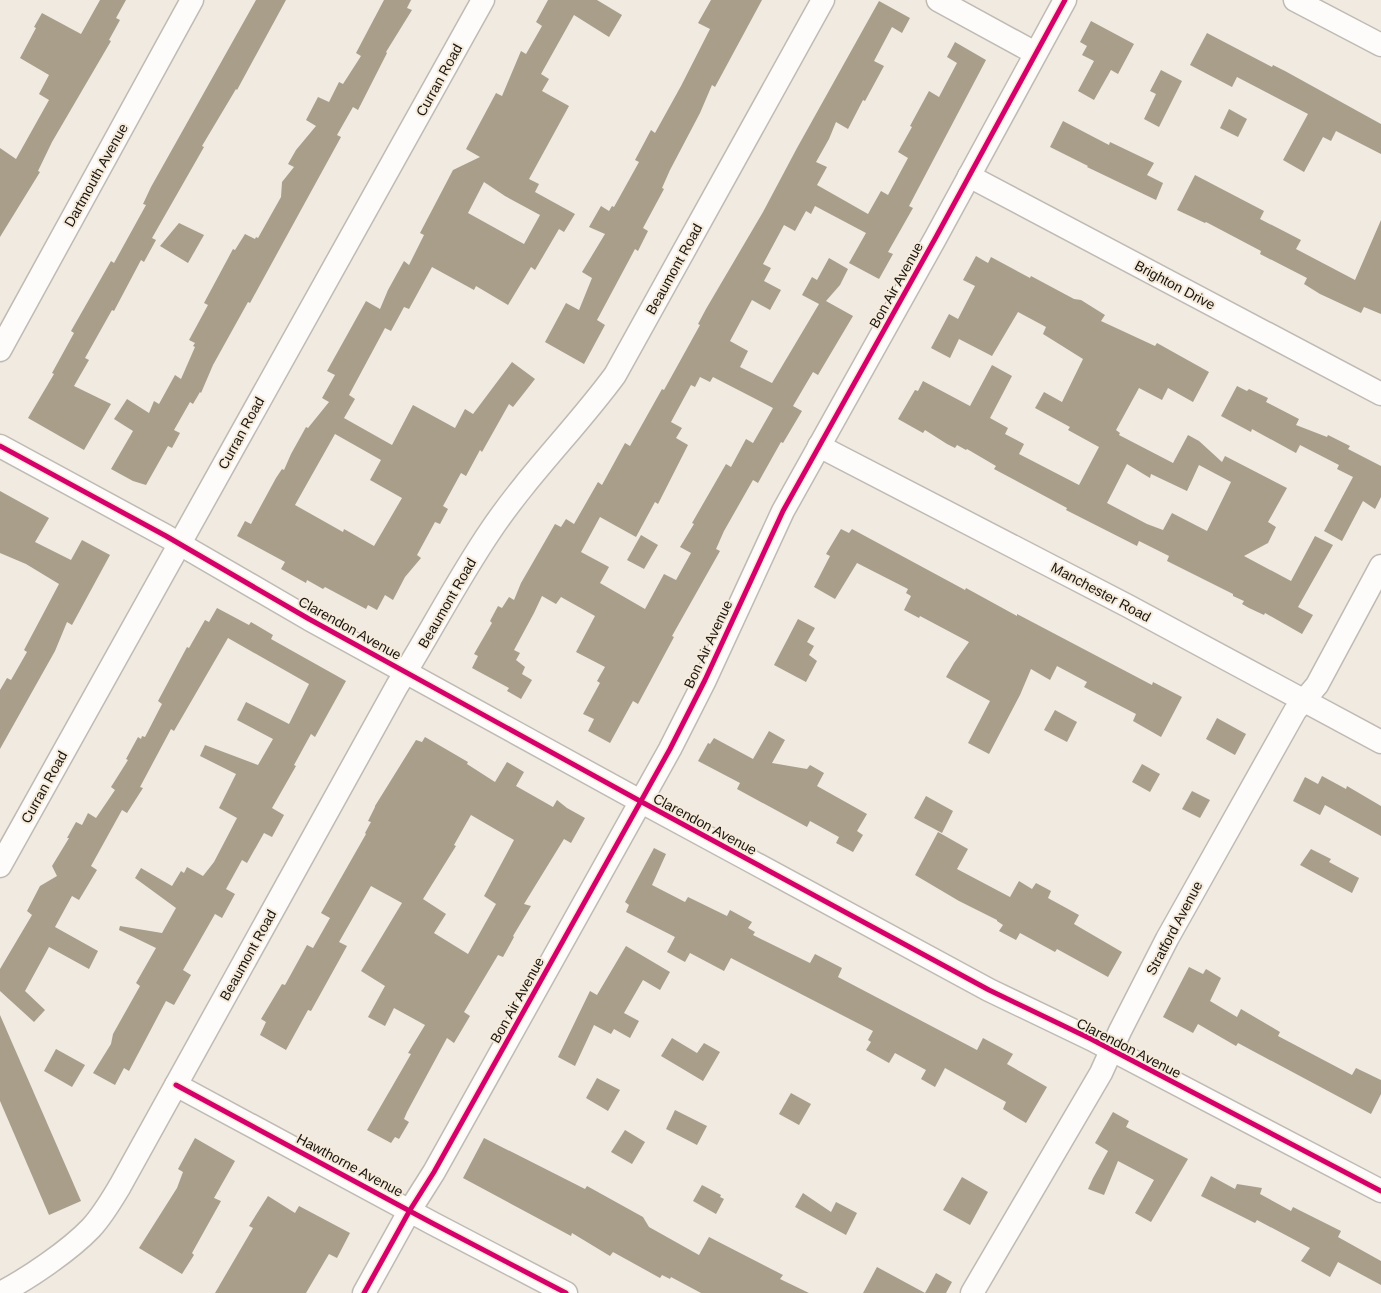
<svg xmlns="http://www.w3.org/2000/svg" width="1381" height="1293" viewBox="0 0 1381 1293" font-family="Arial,sans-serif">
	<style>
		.building { fill: #a99e8a; fill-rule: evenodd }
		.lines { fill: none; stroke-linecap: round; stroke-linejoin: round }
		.minor-casing { stroke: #bfbab3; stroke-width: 25 }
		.minor { stroke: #fdfcfa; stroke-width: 22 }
		.cycleway-casing { stroke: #f6ebdb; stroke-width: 8 }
		.cycleway { stroke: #d6006c; stroke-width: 5 }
		.labels { text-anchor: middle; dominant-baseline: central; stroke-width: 4; stroke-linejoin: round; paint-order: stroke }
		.street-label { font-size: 14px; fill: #18150f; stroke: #f6ebdb }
	</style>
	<rect width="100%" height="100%" fill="#f0eae1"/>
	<!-- building -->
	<g class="building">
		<polygon points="100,0 126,0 116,18 120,20 109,40 111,41 52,142 38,171 40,172 0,237 0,148 16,159 49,100 39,94 49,75 20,58 36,28 34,27 42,13 81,34"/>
		<polygon points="256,0 286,0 237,90 236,89 202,146 204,147 152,238 156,240 144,262 141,260 114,311 112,310 85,358 89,360 74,386 111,404 84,450 28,418 54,374 52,373 74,333 71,331 111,261 114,263 146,205 143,204 151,187"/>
		<polygon points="384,0 411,0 407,8 412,10 386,52 387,53 358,110 353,107 337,135 341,137 250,303 248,302 213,365 201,393 200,392 193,404 190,402 174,430 180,433 172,448 168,446 146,485 133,481 111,469 133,431 114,419 127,399 149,413 154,401 159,404 175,375 181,379 195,347 193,346 195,343 189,340 208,305 204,303 233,249 235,250 245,234 255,239 256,237 258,238 281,197 282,182 294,167 288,164 296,150 316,126 306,120 318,97 329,102 339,82 343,84 361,56 356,53"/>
		<path d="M548 0H597L622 15 609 37 574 15 541 74 549 79 542 91 569 106 529 179 539 184 535 192 575 214 564 232 559 229 535 270 531 267 508 305 476 286 474 290 432 267 409 309 404 307 391 331 385 328 349 395 355 399 344 418 392 445 413 405 455 428 465 409 473 414 512 362 535 379 513 407 509 404 482 452 480 450 466 476 461 473 443 506 448 509 440 524 435 522 417 555 421 558 405 577 393 600 385 595 377 610 368 605 366 609 325 587 323 589 307 580 306 583 281 569 285 562 237 536 245 521 251 524 276 478 282 469 284 470 291 454 306 427 308 428 329 402 322 398 335 375 327 371 366 301 380 309 388 290 404 261 409 265 424 235 420 233 453 170 480 157 466 149 496 93 502 96 521 51 526 54 542 26 536 22ZM484 182 505 196 540 215 524 244 468 213ZM335 434 381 460 370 480 402 498 374 546 344 529 343 532 295 505Z"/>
		<polygon points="711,0 762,0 715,87 712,85 700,113 670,170 662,188 664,189 643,228 648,231 638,251 635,249 597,320 605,325 584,364 545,342 566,303 579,310 592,278 582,272 605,234 589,227 601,206 609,211 612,206 614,207 639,162 635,160 651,130 655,133 681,86 710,29 698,23"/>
		<path d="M879 1 910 18 902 33 892 27 874 61 884 66 865 101 863 100 848 129 836 122 829 139 816 162 827 167 817 185 847 202 868 214 881 191 888 195 908 158 898 152 912 127 910 126 929 91 939 97 957 63 947 57 955 42 986 60 909 206 913 208 888 252 893 254 879 279 849 263 866 233 815 206 811 214 806 211 795 231 784 225 763 264 771 268 764 281 781 290 770 310 752 300 730 341 748 351 740 367 772 383 819 304 802 295 812 277 817 280 829 258 848 269 840 285 826 301 853 316 818 375 813 372 793 406 802 411 783 443 781 442 758 483 753 480 724 531 716 549 720 551 672 636 674 637 652 678 638 704 633 701 610 743 588 731 594 719 583 714 600 683 597 681 605 667 576 652 595 616 561 597 556 604 542 596 534 613 514 650 520 653 516 660 525 667 522 674 532 680 521 699 507 691 509 688 472 668 478 656 474 654 492 623 490 621 498 606 502 608 509 597 514 600 521 583 555 524 561 527 566 519 574 524 598 482 602 485 625 443 630 446 662 389 664 390 700 325 698 324 706 309 763 212 797 148ZM700 377 710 382 713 377 773 408 753 443 746 439 731 467 726 464 692 523 694 524 680 547 691 553 676 580 664 574 645 609 600 583 609 567 581 552 600 517 636 537 655 502 658 504 688 445 676 438 682 428 671 422 691 385 695 387Z"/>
		<polygon points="1091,21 1134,44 1118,74 1111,70 1094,100 1078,91 1094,61 1082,55 1087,46 1080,42"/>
		<polygon points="1207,33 1272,67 1273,65 1285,71 1381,124 1381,154 1336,131 1331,141 1323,137 1304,172 1283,160 1308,114 1237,77 1232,87 1190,65"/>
		<polygon points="1161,70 1182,81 1159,127 1144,119 1156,94 1150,91"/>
		<polygon points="1229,109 1247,119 1238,137 1220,128"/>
		<polygon points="1063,121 1109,145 1110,142 1154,163 1147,175 1163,183 1156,200 1087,167 1088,166 1050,147"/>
		<polygon points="1195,175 1264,211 1260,219 1301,240 1296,249 1355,280 1381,220 1381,314 1364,307 1361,313 1320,294 1304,284 1307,278 1260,254 1261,251 1206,222 1205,223 1177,210"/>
		<polygon points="179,223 204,235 188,263 160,246"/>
		<path d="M976 256 988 263 991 257 1030 278 1031 276 1074 299 1081 300 1105 315 1101 321 1155 346 1157 343 1209 372 1193 402 1168 388 1162 400 1139 388 1116 430 1120 433 1119 435 1173 463 1188 435 1199 441 1222 462 1225 456 1287 488 1268 522 1276 527 1268 543 1244 556 1291 581 1315 536 1333 545 1298 607 1313 615 1302 634 1265 613 1264 615 1249 608 1242 604 1244 601 1233 596V594L1167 561 1169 556 1139 541 1137 546 1066 510 1067 508 994 469 996 466 967 449 966 450 957 445 955 448 947 444 925 430 923 433 898 419 915 390 918 391 923 381 970 406 992 365 1012 376 990 418 1008 428 1005 434 1024 444 1019 454 1079 485 1099 447 1068 430 1070 427 1035 408 1044 392 1062 402 1083 359 1043 334 1046 327 1018 312 992 356 959 339 950 358 931 348 949 314 958 319 975 286 963 280ZM1127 464 1150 478 1151 474 1187 491 1199 465 1231 482 1207 531 1172 513 1163 530 1147 524 1107 503Z"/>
		<polygon points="1237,386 1247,391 1249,389 1268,398 1266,402 1299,419 1296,425 1327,437 1328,435 1350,446 1348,449 1381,466 1381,497 1375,509 1363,501 1342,541 1324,531 1353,477 1337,469 1339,465 1300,445 1296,453 1252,429 1251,432 1221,416"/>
		<polygon points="0,491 49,518 35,542 71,560 82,540 110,555 72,625 67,622 55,651 0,749 0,690 7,678 11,680 27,652 24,650 59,584 26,564 0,553"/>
		<polygon points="841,529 849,533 852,529 965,590 966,588 1017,616 1017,614 1152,685 1153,682 1182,697 1161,737 1133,721 1136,714 1084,687 1087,682 1057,666 1050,680 1031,669 1020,695 989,754 968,743 990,701 946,677 954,663 969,642 920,616 919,618 904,610 911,596 906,593 908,589 857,563 835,599 814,587 830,556 826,554"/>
		<polygon points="641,535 658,545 644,569 627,560"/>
		<polygon points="217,608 249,625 251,622 273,635 271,639 346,681 315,737 311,734 294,765 296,766 272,808 284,815 272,837 264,833 247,863 242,860 226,889 235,894 222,918 215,914 183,970 191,975 174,1005 166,1001 129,1071 124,1068 115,1085 93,1073 111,1044 113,1034 140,986 136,983 156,948 119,930 120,926 162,933 176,908 135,878 141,868 172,886 181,871 184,873 187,867 203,876 214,862 237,818 219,808 236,774 200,756 205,745 258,765 273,739 237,720 246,702 289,724 309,684 228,638 174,731 171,729 140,787 143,788 127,813 122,810 91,866 97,870 79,900 72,896 55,927 98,951 89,969 49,947 25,991 45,1010 34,1022 0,991 0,969 32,915 27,911 40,886 57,876 52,866 69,838 67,838 76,822 82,825 88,813 96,818 115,790 111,787 128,760 126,759 138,737 141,739 142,736 145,737 162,704 158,701 187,647 189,648 205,620 209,622"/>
		<polygon points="798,619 815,628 807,642 814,646 809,655 817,661 806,682 774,665"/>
		<polygon points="1055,710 1077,722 1067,742 1044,730"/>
		<polygon points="1217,718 1246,734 1235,755 1206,739"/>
		<polygon points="769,731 785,740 772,763 807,769 810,765 824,773 817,786 867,814 857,831 863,835 853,852 836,843 839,837 810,821 807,827 737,789 740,783 698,761 708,743 710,744 714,738 753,759"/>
		<path d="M425 737 468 762 467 764 495 782 507 762 524 772 516 786 553 807 557 800 567 808 585 818 571 843 564 839 524 904 531 906 513 936 514 937 503 957 498 955 464 1012 470 1016 454 1043 447 1038 407 1112 404 1119 409 1122 399 1139 395 1137 391 1143 367 1130 411 1054 408 1053 425 1025 394 1008 385 1026 368 1017 385 986 361 971 402 903 371 886 339 942 347 946 311 1011 308 1010 286 1050 260 1035 266 1022 261 1019 282 984 285 985 307 945 313 948 330 918 321 913 366 834 365 833 371 822 368 821 375 807V806L416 740 422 742ZM471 815 514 840 484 896 496 904 468 954 434 933 446 914 423 899 456 846 454 845Z"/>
		<polygon points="1142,764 1160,774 1150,792 1132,782"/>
		<polygon points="1322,776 1346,789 1347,786 1381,806 1381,836 1325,805 1320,815 1293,801 1305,777 1318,784"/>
		<polygon points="1192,791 1210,800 1200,818 1182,809"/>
		<polygon points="926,796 953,811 942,833 914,818"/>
		<polygon points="938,832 968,849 957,869 1010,897 1019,881 1032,889 1036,883 1051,891 1048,898 1079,915 1074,924 1122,952 1108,977 1057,949 1055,952 1020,933 1016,940 999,931 1003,925 997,921 997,920 959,901 915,875"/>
		<polygon points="654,848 666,854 652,885 685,902 688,897 727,916 730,910 752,922 748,928 755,932 753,935 810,963 815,954 842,968 838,977 977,1050 983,1038 1013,1054 1007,1064 1047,1087 1026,1123 1003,1109 1006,1102 945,1068 935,1087 921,1079 926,1070 895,1053 889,1063 866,1050 871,1042 868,1040 873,1031 731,958 724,971 690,953 685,962 667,952 675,937 626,912 629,905 625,902"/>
		<polygon points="1311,849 1331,859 1329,862 1359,878 1352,893 1300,865"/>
		<polygon points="626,946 670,972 660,990 643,980 624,1013 639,1021 630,1038 614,1029 611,1034 594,1025 575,1066 558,1057 590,991 597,995"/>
		<polygon points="1189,967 1203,974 1206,969 1221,978 1210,1001 1237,1017 1241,1009 1280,1032 1278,1036 1352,1075 1356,1068 1381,1080 1381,1094 1371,1114 1238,1043 1236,1046 1198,1024 1193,1033 1163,1017"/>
		<polygon points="0,1015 81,1201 49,1215 0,1101"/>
		<polygon points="672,1038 697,1053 704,1043 720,1052 703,1081 661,1056"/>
		<polygon points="56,1049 85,1065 72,1087 44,1071"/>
		<polygon points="597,1078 620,1090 608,1111 586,1098"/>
		<polygon points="791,1093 811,1104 799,1125 779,1114"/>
		<polygon points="675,1110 707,1126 697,1145 666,1129"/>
		<polygon points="1113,1112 1129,1121 1126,1127 1188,1159 1151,1222 1135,1213 1154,1180 1118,1161 1104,1195 1088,1189 1093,1178 1108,1151 1095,1143"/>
		<polygon points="625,1130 645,1142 632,1164 611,1152"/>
		<polygon points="195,1138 235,1161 214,1198 221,1201 192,1253 194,1255 182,1274 139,1248 177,1188 183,1172 178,1169"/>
		<polygon points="484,1138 585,1189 587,1186 643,1217 649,1227 699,1255 709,1237 783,1275 780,1279 809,1293 701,1293 671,1277 670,1279 662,1275 660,1278 613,1252 610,1256 572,1233 571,1236 463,1178"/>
		<polygon points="1211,1176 1235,1189 1237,1184 1262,1188 1260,1194 1291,1211 1293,1207 1341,1231 1338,1237 1381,1261 1381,1285 1338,1262 1330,1277 1301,1261 1310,1248 1257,1220 1255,1223 1201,1196"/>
		<polygon points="962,1177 988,1192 970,1225 943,1210"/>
		<polygon points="702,1185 721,1195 720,1197 724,1199 716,1214 693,1201"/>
		<polygon points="803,1193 831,1212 836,1202 857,1213 846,1235 795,1207"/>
		<polygon points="268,1196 295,1213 299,1206 350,1233 337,1258 329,1254 306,1293 215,1293 253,1228 249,1226"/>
		<polygon points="877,1267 925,1293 936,1273 952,1282 946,1293 863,1293"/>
	</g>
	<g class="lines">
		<defs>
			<g id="minor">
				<polyline points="938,0 1035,53"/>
				<polyline points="1295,0 1381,45"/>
				<polyline points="969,176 1381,394"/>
				<polyline points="0,350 192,0"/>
				<polyline points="0,446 166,536 309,619 640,801 989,990 1091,1039 1381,1191"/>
				<polyline points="819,446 1128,606 1381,742"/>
				<polyline points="0,866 483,0"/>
				<polyline points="176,1085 432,1223 566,1293"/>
				<path d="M0 1293C28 1279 70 1250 91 1228 103 1215 111 1201 120 1186L397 686C429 635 457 580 491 530 528 475 576 428 615 375L823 0"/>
				<polyline points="364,1293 410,1210 434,1172 670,749 705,680 783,511 936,237 1065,0"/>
				<polyline points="972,1293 1101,1073 1120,1031 1167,939 1295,711 1317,685 1381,566"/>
			</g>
		</defs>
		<!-- minor casing -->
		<use href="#minor" class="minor-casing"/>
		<!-- minor -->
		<use href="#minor" class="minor"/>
		<defs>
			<g id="cycleway">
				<polyline points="0,446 166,536 309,619 640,801 989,990 1091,1039 1381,1191"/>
				<polyline points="176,1085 432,1223 566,1293"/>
				<polyline points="364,1293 410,1210 434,1172 670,749 705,680 783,511 936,237 1065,0"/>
			</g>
		</defs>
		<!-- cycleway casing -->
		<use href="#cycleway" class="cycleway-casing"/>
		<!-- cycleway -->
		<use href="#cycleway" class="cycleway"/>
	</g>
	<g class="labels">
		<!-- street labels -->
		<g class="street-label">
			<text transform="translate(439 80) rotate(-61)">Curran Road</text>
			<text transform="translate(96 175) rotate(-61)">Dartmouth Avenue</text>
			<text transform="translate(674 269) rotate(-61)">Beaumont Road</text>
			<text transform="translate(896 285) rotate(-61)">Bon Air Avenue</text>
			<text transform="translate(1175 285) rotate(28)">Brighton Drive</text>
			<text transform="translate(241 433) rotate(-61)">Curran Road</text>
			<text transform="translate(1101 592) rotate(28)">Manchester Road</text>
			<text transform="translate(447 603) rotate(-60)">Beaumont Road</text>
			<text transform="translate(350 628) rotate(29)">Clarendon Avenue</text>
			<text transform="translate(708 644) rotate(-65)">Bon Air Avenue</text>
			<text transform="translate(44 787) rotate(-61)">Curran Road</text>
			<text transform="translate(705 824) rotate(28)">Clarendon Avenue</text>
			<text transform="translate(1174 928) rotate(-62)">Stratford Avenue</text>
			<text transform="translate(248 955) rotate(-61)">Beaumont Road</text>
			<text transform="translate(517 1000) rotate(-61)">Bon Air Avenue</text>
			<text transform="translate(1129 1048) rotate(27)">Clarendon Avenue</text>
			<text transform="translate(350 1165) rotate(28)">Hawthorne Avenue</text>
		</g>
	</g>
</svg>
